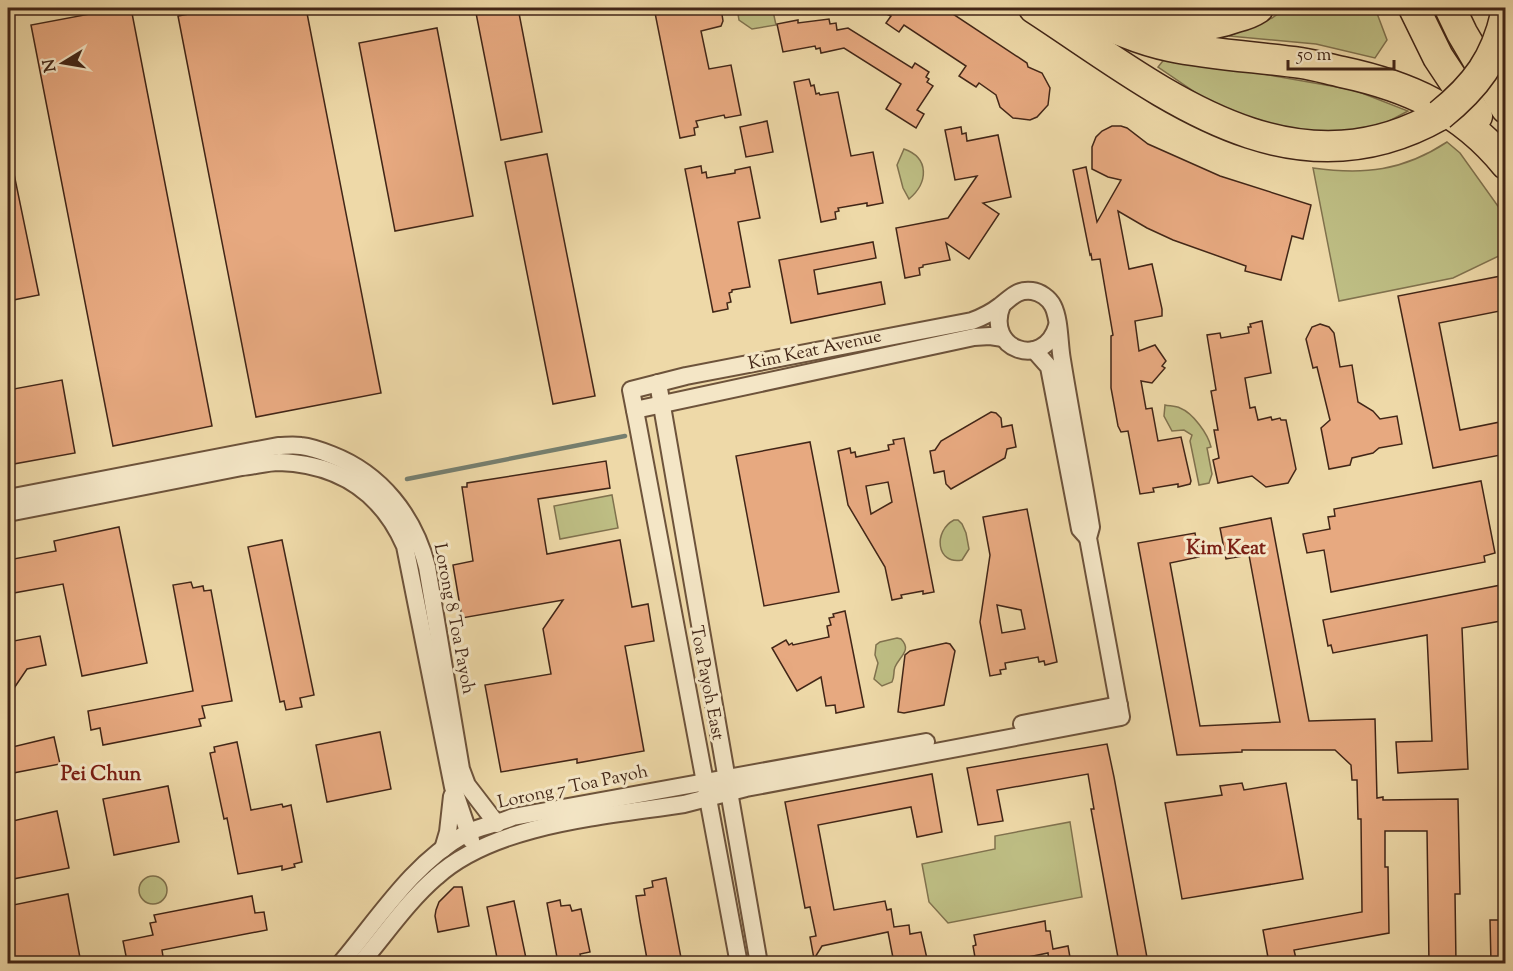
<svg xmlns="http://www.w3.org/2000/svg" width="1513" height="971" viewBox="0 0 1513 971" font-family="'Sorts Mill Goudy',serif">
	<style>
		.green { fill: #bebe84; stroke: #80724e; stroke-width: 1.5 }
		.lines { fill: none; stroke-linecap: round; stroke-linejoin: round }
		.stream { stroke: #767f6f; stroke-width: 4.5 }
		.building { fill: #e7a980; stroke: #422617; stroke-width: 1.5; fill-rule: evenodd }
		.minor-casing { stroke: #6d533b; stroke-width: 20 }
		.motorway-casing { stroke: #422617; stroke-width: 33 }
		.minor { stroke: #f4e6c6; stroke-width: 16 }
		.motorway { stroke: #eed9a8; stroke-width: 30 }
		.motorway-bridge-casing { stroke: #422617; stroke-width: 33; stroke-linecap: butt }
		.motorway-bridge { stroke: #eed9a8; stroke-width: 30 }
		.labels { text-anchor: middle; dominant-baseline: central; stroke-width: 6; stroke-linejoin: round; paint-order: stroke }
		.street-label { font-size: 18px; fill: #422617; stroke: #f4e6c6 }
		.neighbourhood-label { font-size: 20px; font-weight: bold; fill: #7a1f14; stroke: #f4e6c6 }
	</style>
	<rect width="100%" height="100%" fill="#eed9a8"/>
	<filter id="stains"><feTurbulence type="fractalNoise" baseFrequency=".00333" numOctaves="4"/><feColorMatrix values="0 0 0 0 .2 0 0 0 0 .09 0 0 0 0 .02 0 0 0 .5 -.17"/></filter>
	<radialGradient id="worn" r=".72"><stop offset=".6" stop-color="#630" stop-opacity="0"/><stop offset="1" stop-color="#630" stop-opacity=".3"/></radialGradient>
	<!-- green -->
	<g class="green">
		<polygon points="737,8 770,8 773,11 776,25 752,29 739,20"/>
		<polygon points="1286,8 1375,8 1387,40 1375,58 1316,44 1229,36 1272,18"/>
		<polygon points="1166,57 1354,90 1408,111 1380,126 1315,135 1261,122 1208,101 1158,67"/>
		<path d="M1447 142 1460 153 1505 216V253L1453 278 1339 301 1313 168C1364 175 1403 171 1447 142Z"/>
		<path d="M904 149C930 158 928 183 909 199L903 188 897 165Z"/>
		<path d="M1165 405C1169 406 1176 406 1180 408 1193 413 1208 434 1211 447L1207 448 1212 474 1209 483 1199 485 1190 441 1192 435 1184 430 1172 431 1164 416Z"/>
		<polygon points="612,495 618,528 560,539 554,506"/>
		<path d="M954 520H958L962 524 966 533 969 549 962 560C936 565 933 531 954 520Z"/>
		<path d="M897 638 901 639C912 650 900 656 895 667 893 672 895 676 892 682L882 686 874 679 878 663 875 655 876 645 880 642Z"/>
		<polygon points="1070,822 1082,897 948,923 929,902 922,864 995,849 995,836"/>
		<circle cx="153" cy="890" r="14"/>
	</g>
	<g class="lines">
		<!-- stream -->
		<polyline class="stream" points="407,479 625,436"/>
	</g>
	<!-- building -->
	<g class="building">
		<polygon points="89,8 131,8 212,426 113,446 31,25 90,14"/>
		<polygon points="221,8 306,8 381,393 256,417 178,16"/>
		<polygon points="475,8 518,8 542,132 501,140"/>
		<polygon points="654,8 721,8 723,21 721,26 701,31 709,69 731,65 741,115 725,118 724,115 696,121 698,127 694,128 695,135 680,138"/>
		<polygon points="873,8 944,8 1027,63 1028,67 1042,73 1050,88 1048,105 1037,117 1030,120 1013,118 1000,107 996,95 979,83 976,87 959,76 966,66 904,25 899,32 886,23 891,16"/>
		<polygon points="829,19 830,24 836,23 837,30 848,28 912,68 915,63 929,72 926,77 929,79 927,82 933,86 917,110 924,114 916,128 886,109 901,84 844,48 821,53 820,48 816,49 815,46 783,52 777,24 798,20 798,23"/>
		<polygon points="437,28 473,216 395,231 359,43"/>
		<polygon points="809,79 811,86 814,85 816,94 819,93 820,95 838,92 851,156 873,152 883,203 867,206 867,203 838,208 839,211 835,212 836,219 821,222 794,82"/>
		<polygon points="767,121 773,152 746,157 740,127"/>
		<polygon points="1112,126 1121,126 1127,128 1148,144 1220,176 1311,205 1303,239 1292,236 1281,280 1245,271 1246,266 1173,240 1147,228 1118,211 1129,269 1152,264 1162,309 1162,316 1135,321 1139,351 1155,345 1166,361 1162,366 1165,368 1152,383 1141,381 1146,409 1152,408 1158,441 1181,437 1191,481 1190,484 1178,487 1178,484 1153,488 1154,492 1140,494 1128,431 1121,432 1118,426 1111,388 1111,336 1113,335 1100,259 1092,260 1091,254 1090,255 1073,170 1086,167 1097,222 1121,180 1108,177 1092,169 1092,147 1096,137 1102,131"/>
		<polygon points="961,127 962,134 966,133 967,141 998,135 1011,197 983,203 999,214 969,259 946,243 950,260 923,265 923,267 919,268 920,275 905,278 896,228 948,218 977,176 955,180 945,130"/>
		<polygon points="547,154 595,396 553,404 505,162"/>
		<polygon points="701,166 702,173 706,172 707,178 735,173 735,170 750,167 760,218 738,222 750,287 732,290 732,292 729,293 731,302 727,303 728,309 713,312 685,169"/>
		<polygon points="8,169 13,169 39,295 8,301"/>
		<polygon points="873,242 876,258 814,270 818,294 881,282 885,304 791,323 779,260"/>
		<polygon points="1506,275 1506,304 1499,306 1500,311 1439,323 1460,430 1500,422 1501,427 1506,426 1506,454 1433,468 1398,296"/>
		<polygon points="1262,321 1271,373 1245,378 1250,408 1255,407 1258,420 1271,417 1272,420 1280,418 1281,420 1286,420 1296,469 1288,483 1266,487 1252,476 1218,483 1213,460 1219,458 1214,430 1218,430 1211,391 1216,390 1207,335 1220,333 1221,338 1249,333 1248,327 1251,327 1250,324"/>
		<polygon points="1320,324 1329,327 1334,333 1340,367 1352,365 1358,402 1373,411 1380,419 1397,416 1402,444 1379,448 1373,453 1352,458 1350,465 1329,469 1321,428 1330,420 1317,367 1313,368 1306,339 1312,327"/>
		<polygon points="62,380 75,453 8,465 8,390"/>
		<polygon points="991,412 996,413 1001,418 1002,427 1012,425 1016,447 1007,449 1005,458 951,489 946,484 944,471 934,473 930,451 935,450 941,441"/>
		<path d="M904 438 934 592 923 594V591L901 595 902 598 892 600 885 567 848 505 838 451 850 448 851 453 855 452 856 457 889 450 888 445 894 444 893 440ZM888 482 892 502 871 514 866 486Z"/>
		<polygon points="810,442 839,592 764,606 736,456"/>
		<polygon points="606,461 610,488 538,499 547,554 620,540 632,607 648,604 654,641 625,646 644,751 577,763 577,759 501,772 485,685 551,674 543,629 563,600 462,618 453,565 473,561 462,487 467,487 467,483"/>
		<polygon points="1481,481 1495,553 1484,556 1485,562 1331,592 1324,550 1307,553 1303,534 1330,529 1328,517 1335,516 1334,509"/>
		<path d="M1027 509 1057 662 1045 665 1044 661 1039 662 1038 657 1005 663 1006 669 1000 670 1001 674 990 676 980 622 990 555 983 517ZM997 605 1021 610 1025 629 1002 633Z"/>
		<polygon points="1271,518 1309,721 1375,719 1377,798 1383,797 1383,800 1458,799 1460,894 1455,894 1456,963 1429,963 1427,831 1385,831 1385,867 1388,867 1389,933 1294,950 1297,963 1269,963 1263,930 1362,912 1361,819 1358,819 1357,780 1352,780 1351,765 1335,750 1242,750 1242,752 1177,755 1138,543 1195,533 1199,557 1170,563 1200,726 1280,722 1249,555 1226,559 1220,528"/>
		<polygon points="119,527 147,663 82,676 63,584 8,594 8,560 56,551 54,541"/>
		<polygon points="282,540 314,695 300,698 302,707 286,710 284,701 280,702 248,547"/>
		<polygon points="191,582 193,588 203,586 204,591 211,590 232,701 202,706 205,718 199,719 201,726 103,745 100,728 91,730 88,711 193,691 173,585"/>
		<polygon points="1506,584 1506,620 1462,628 1468,769 1398,773 1396,742 1432,741 1427,635 1333,653 1331,645 1328,646 1323,620"/>
		<polygon points="845,611 864,707 836,713 835,705 826,706 821,677 797,691 772,648 786,640 789,645 792,643 793,645 829,637 827,626 831,625 829,618 834,617 833,614"/>
		<polygon points="40,636 46,665 27,669 8,697 8,642"/>
		<polygon points="946,643 950,644 955,651 944,705 904,713 898,712 905,655 910,651"/>
		<polygon points="380,732 391,789 327,802 316,745"/>
		<polygon points="54,737 60,764 8,774 8,748"/>
		<polygon points="237,742 251,810 282,804 283,807 291,805 302,862 294,864 295,867 282,870 282,866 238,874 227,818 224,819 210,753 215,752 214,747"/>
		<polygon points="1107,744 1114,777 1148,963 1119,963 1091,809 1094,809 1088,774 997,790 1003,821 978,825 967,768"/>
		<polygon points="932,774 942,832 917,837 911,807 818,825 834,910 885,901 887,910 891,909 894,927 909,925 910,934 921,932 928,963 894,963 888,932 822,946 814,959 810,937 816,936 810,907 805,908 785,802"/>
		<polygon points="1242,783 1244,790 1286,783 1303,879 1182,899 1165,803 1222,795 1220,786"/>
		<polygon points="168,786 179,842 114,855 103,799"/>
		<polygon points="57,811 69,868 8,880 8,822"/>
		<polygon points="666,878 678,942 682,963 659,963 657,957 647,959 640,921 636,896 645,895 644,889 653,887 652,881"/>
		<polygon points="454,887 462,887 469,926 438,932 435,916 436,910 439,902"/>
		<polygon points="68,894 81,963 14,963 8,931 8,906"/>
		<polygon points="252,896 255,913 264,912 267,930 162,950 164,963 135,963 134,960 127,961 123,941 153,935 150,923 156,922 154,915"/>
		<polygon points="560,900 561,906 570,905 572,911 581,909 590,952 580,954 582,963 558,963 547,903"/>
		<polygon points="514,901 527,963 498,963 487,907"/>
		<polygon points="1490,920 1506,920 1506,963 1491,963"/>
		<polygon points="1045,921 1046,931 1050,931 1053,949 1068,946 1071,963 1049,963 1048,953 998,963 976,963 973,946 976,945 974,935"/>
	</g>
	<g class="lines">
		<defs>
			<g id="minor">
				<path d="M1002 305C984 350 1044 370 1057 326"/>
				<polyline points="1034,350 1049,367 1080,529 1088,538"/>
				<polyline points="658,383 759,964"/>
				<polyline points="635,410 974,337 990,336 1003,338"/>
				<path d="M8 498 278 446C285 446 293 445 301 446 311 447 322 451 332 455 381 474 414 516 427 567L461 769 467 785 497 824"/>
				<path d="M8 513 242 467C254 466 267 462 279 462 338 464 381 491 405 546L453 787 471 840"/>
				<polyline points="1022,724 1119,705"/>
				<polyline points="443,849 448,832 452,796"/>
				<path d="M340 964C379 918 412 864 465 834 479 826 498 824 513 817L926 742"/>
				<path d="M360 964C385 935 407 902 436 877 495 823 607 816 684 804L746 788 1121 717 1088 538 1091 527C1082 471 1071 416 1062 360 1059 344 1060 320 1053 306 1049 298 1040 292 1032 291 1017 289 1011 298 1000 306 991 313 983 317 972 321L686 376 631 390 638 426 701 761 739 964"/>
			</g>
			<g id="motorway">
				<path d="M1034 8C1157 88 1288 202 1440 115"/>
				<path d="M1072 8C1104 23 1135 39 1170 46 1213 55 1258 57 1301 63 1315 65 1328 69 1342 72 1408 86 1462 110 1506 164"/>
				<path d="M1126 8C1161 27 1198 31 1236 17 1244 15 1252 12 1258 8"/>
				<polyline points="1414,8 1438,57 1477,116"/>
				<polyline points="1450,8 1462,33 1506,108"/>
			</g>
		</defs>
		<!-- minor casing -->
		<use href="#minor" class="minor-casing"/>
		<!-- motorway casing -->
		<use href="#motorway" class="motorway-casing"/>
		<!-- minor -->
		<use href="#minor" class="minor"/>
		<!-- motorway -->
		<use href="#motorway" class="motorway"/>
		<defs>
			<path id="motorway-bridge" d="M1440 115C1476 86 1496 59 1506 14"/>
		</defs>
		<!-- motorway-bridge casing -->
		<use href="#motorway-bridge" class="motorway-bridge-casing"/>
		<!-- motorway-bridge -->
		<use href="#motorway-bridge" class="motorway-bridge"/>
	</g>
	<g class="labels">
		<!-- street labels -->
		<g class="street-label">
			<text transform="translate(815 351) rotate(-12)">Kim Keat Avenue</text>
			<text transform="translate(453 619) rotate(79)">Lorong 8 Toa Payoh</text>
			<text transform="translate(706 683) rotate(79)">Toa Payoh East</text>
			<text transform="translate(573 788) rotate(-12)">Lorong 7 Toa Payoh</text>
		</g>
		<!-- neighbourhood labels -->
		<g class="neighbourhood-label">
			<text x="1226" y="549">Kim Keat</text>
			<text x="101" y="775">Pei Chun</text>
		</g>
	</g>
	<!-- margin -->
	<rect width="1513" height="971" fill="none" stroke="#eed9a8" stroke-width="30"/>
	<rect x="9" y="9" width="1495" height="953" fill="none" stroke="#422617" stroke-width="3"/>
	<rect x="15" y="15" width="1483" height="941" fill="none" stroke="#422617" stroke-width="1.5"/>
	<!-- north arrow -->
	<g transform="translate(63 63) rotate(259)" stroke="#f4e6c6" stroke-width="4.5" paint-order="stroke">
	<path d="M0-4.5L10 22L0 15L-10 22Z" fill="#422617"/>
	<text y="-9" font-size="16" font-weight="bold" text-anchor="middle" fill="#422617">N</text>
	</g>
	<!-- scale -->
	<path d="M1288 60v9h106v-9" fill="none" stroke="#422617" stroke-width="3"/>
	<text x="1297" y="60" font-size="18" fill="#422617" stroke="#f4e6c6" stroke-width="4.5" paint-order="stroke">50 m</text>
	<rect width="100%" height="100%" filter="url(#stains)"/>
	<rect width="100%" height="100%" fill="url(#worn)"/>
</svg>
